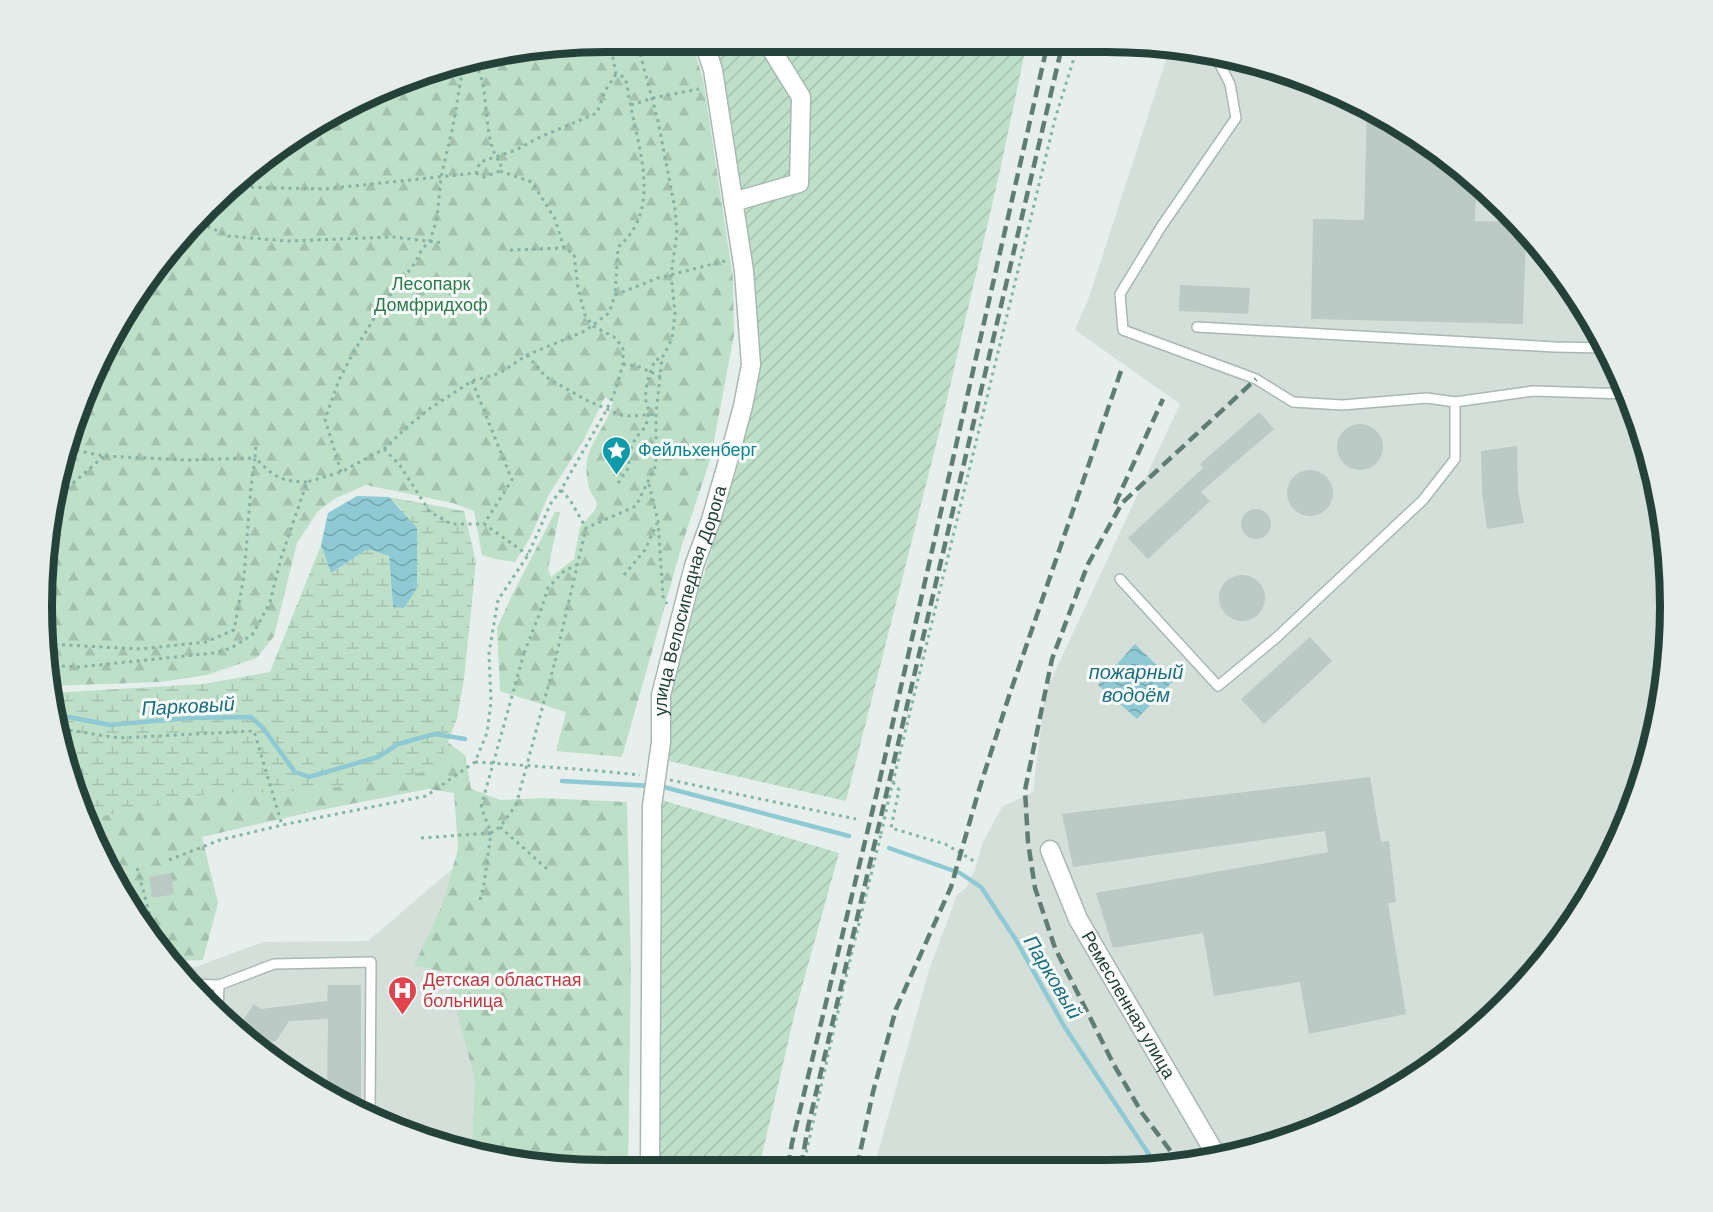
<svg xmlns="http://www.w3.org/2000/svg" width="1713" height="1212" viewBox="0 0 1713 1212" font-family="'DM Sans',sans-serif">
	<style>
		.built { fill: #d4dfda }
		.forest { fill: url(#forest-firs) }
		.wetland { fill: url(#wetland-marsh) }
		.garden { fill: url(#garden-furrows) }
		.water { fill: url(#water-waves) }
		.lines { fill: none; stroke-linecap: round; stroke-linejoin: round }
		.stream { stroke: #8ec9d4; stroke-width: 4.5 }
		.building { fill: #bbcac4 }
		.lane-casing { stroke: #a8b8b2; stroke-width: 12 }
		.street-casing { stroke: #a8b8b2; stroke-width: 21 }
		.path { stroke: #86b3a5; stroke-width: 3; stroke-dasharray: 3 4.5; stroke-linecap: butt }
		.lane { stroke: #fff; stroke-width: 9 }
		.street { stroke: #fff; stroke-width: 18 }
		.rail { stroke: #5f7d75; stroke-width: 4.5; stroke-dasharray: 12 6; stroke-linecap: butt }
		.path-bridge { stroke: #86b3a5; stroke-width: 3; stroke-dasharray: 3 4.5; stroke-linecap: butt }
		.labels { text-anchor: middle; dominant-baseline: central; stroke-width: 6; stroke-linejoin: round; paint-order: stroke }
		.park-label { font-size: 18px; fill: #2d7a4b; stroke: #f7fbf9 }
		.culture-label { font-size: 18px; fill: #0d838f; stroke: #f7fbf9; text-anchor: start }
		.street-label { font-size: 18px; fill: #24423a; stroke: #f7fbf9 }
		.health-label { font-size: 18px; fill: #be3a42; stroke: #f7fbf9; text-anchor: start }
		.water-label { font-size: 20px; font-style: italic; fill: #1c6f80; stroke: #f7fbf9 }
		.rim { fill: none; stroke: #24423a; stroke-width: 8 }
	</style>
	<defs>
		<pattern id="forest-firs" width="22" height="20" patternUnits="userSpaceOnUse" patternTransform="scale(1.5)"><rect width="22" height="20" fill="#bfe0c8"/><path d="M5 1l3.5 6h-7zM16 11l3.5 6h-7z" fill="#a4c1ad"/></pattern>
		<pattern id="wetland-marsh" width="20" height="14" patternUnits="userSpaceOnUse" patternTransform="scale(1.5)"><rect width="20" height="14" fill="#bfe0c8"/><path d="M1 5h8M5 5V1M11 12h8M15 12V8" fill="none" stroke="#a4c1ad"/></pattern>
		<pattern id="garden-furrows" width="10" height="10" patternUnits="userSpaceOnUse" patternTransform="scale(1.5)"><rect width="10" height="10" fill="#bfe0c8"/><path d="M-1 1l2-2M0 10L10 0M9 11l2-2" fill="none" stroke="#a4c1ad"/></pattern>
		<pattern id="water-waves" width="16" height="10" patternUnits="userSpaceOnUse" patternTransform="scale(1.5)"><rect width="16" height="10" fill="#8ec9d4"/><path d="M0 5q4-4 8 0t8 0" fill="none" stroke="#74a5ad"/></pattern>
	</defs>
	<rect width="100%" height="100%" fill="#e6efeb"/>
	<!-- built -->
	<g class="built">
		<polygon points="1170,48 1217,53 1389,118 1531,234 1595,324 1641,424 1666,532 1670,643 1652,752 1613,855 1555,949 1479,1030 1356,1112 1181,1165 874,1167 929,970 957,895 966,888 975,870 983,842 1002,807 1033,792 1045,693 1180,404 1075,330 1089,297"/>
		<polygon points="451,870 582,873 569,1169 460,1151 357,1112 263,1054 182,978 174,966 196,967 263,942 368,941"/>
	</g>
	<!-- forest -->
	<g class="forest">
		<path d="M606 42H692L703 79 733 278 734 335 711 457 682 545 622 757 556 751 566 712 500 691 497 628 512 595 555 512H560L548 569 551 577 574 559 580 527 595 510 597 504C595 497 590 493 589 487 578 448 605 434 613 402L605 397 583 441 548 496 531 536 515 562 495 559 482 555 474 511 453 503 366 485 336 498 318 511 297 543 274 636 257 658 207 675 160 682 49 686 47 680V532L85 390 182 234 293 137 460 61Z"/>
		<polygon points="377,690 465,755 471,789 501,800 542,798 627,802 631,968 628,1168 569,1169 472,1153 475,1079 446,972 414,966 442,905 458,849 454,793 428,789 315,811 202,837 218,903 203,960 171,961 100,855 67,745 185,758"/>
	</g>
	<!-- wetland -->
	<polygon class="wetland" points="389,497 464,511 476,562 464,679 457,718 437,770 314,791 211,793 89,819 51,693 203,684 270,672 321,545 331,573 368,549 389,556 393,607 402,510"/>
	<!-- garden -->
	<g class="garden">
		<polygon points="717,42 1027,42 1001,166 941,425 846,801 660,759 680,652 742,451 760,340 737,172"/>
		<polygon points="655,798 839,853 795,1012 759,1168 654,1168"/>
	</g>
	<!-- water -->
	<g class="water">
		<polygon points="357,496 389,497 417,528 417,588 404,608 393,607 389,556 368,549 331,573 321,545 328,513"/>
		<polygon points="1135,644 1173,681 1137,719 1098,685"/>
	</g>
	<g class="lines">
		<!-- stream -->
		<g class="stream">
			<polyline points="58,715 110,725 187,718 251,717 263,728 295,772 309,777 378,757 398,744 435,734 465,739"/>
			<polyline points="562,781 652,786"/>
			<polyline points="660,786 849,836"/>
			<polyline points="889,848 960,873 981,887 1016,940 1064,1026 1156,1165"/>
		</g>
	</g>
	<!-- building -->
	<g class="building">
		<polygon points="1367,109 1389,118 1476,189 1475,221 1516,222 1526,230 1523,324 1311,319 1313,219 1364,220"/>
		<polygon points="1180,285 1250,288 1248,314 1179,311"/>
		<polygon points="1259,412 1274,429 1201,492 1210,501 1148,559 1128,538 1203,468 1200,464"/>
		<circle cx="1360" cy="447" r="23"/>
		<polygon points="1517,446 1518,491 1524,523 1487,529 1482,491 1481,451"/>
		<circle cx="1310" cy="493" r="23"/>
		<circle cx="1256" cy="524" r="15"/>
		<circle cx="1242" cy="598" r="23"/>
		<polygon points="1310,637 1332,661 1264,724 1241,699"/>
		<polygon points="1370,777 1381,842 1389,841 1396,902 1388,903 1406,1014 1309,1034 1300,982 1214,996 1203,933 1113,948 1096,893 1328,852 1325,831 1073,867 1062,814"/>
		<polygon points="171,873 174,894 153,898 149,877"/>
		<polygon points="328,985 361,985 361,1113 327,1094 328,1019 289,1021 276,1041 266,1042 266,1056 229,1022 242,1022 254,1004 261,1009 327,1001"/>
	</g>
	<g class="lines">
		<defs>
			<g id="lane">
				<polyline points="1214,53 1230,84 1236,118 1161,227 1120,294 1123,330 1256,379 1293,402 1342,405 1427,398 1455,402 1533,391 1627,394"/>
				<polyline points="1197,327 1555,347 1606,348"/>
				<polyline points="1120,579 1218,686 1276,638 1423,500 1455,459 1455,402"/>
				<polyline points="188,984 219,985 274,964 371,962 370,1117"/>
				<polyline points="218,1012 219,985"/>
			</g>
			<g id="street">
				<polyline points="733,202 799,183 801,97 767,42"/>
				<path id="s1" d="M1050 850 1078 919 1212 1148 1218 1154"/>
				<path id="s2" d="M650 1168 652 806 661 742V695L694 566 711 520 732 447 743 406 751 365 744 271 713 70 704 42"/>
			</g>
		</defs>
		<!-- lane casing -->
		<use href="#lane" class="lane-casing"/>
		<!-- street casing -->
		<use href="#street" class="street-casing"/>
		<!-- path -->
		<g class="path">
			<path d="M610 42 616 74 624 77 627 84C633 137 667 206 618 247L615 295"/>
			<polyline points="631,105 653,98 699,89"/>
			<polyline points="476,173 484,177 500,171"/>
			<polyline points="236,187 325,189 476,173 480,162 516,150 540,137 597,113 605,91 616,74"/>
			<polyline points="193,224 203,224 228,236 287,241 393,237 444,243"/>
			<polyline points="510,250 564,248"/>
			<polyline points="527,355 546,377 586,400 620,415 632,416 656,414"/>
			<polyline points="623,364 640,367 661,377"/>
			<polyline points="472,381 512,480 484,524"/>
			<polyline points="69,449 104,456 188,460 255,458 256,442"/>
			<polyline points="384,449 399,464 430,512 451,524 484,524 528,555"/>
			<polyline points="341,472 325,419 339,380 353,353 381,307 415,263 422,249 430,241 437,218 441,177 453,126 464,61"/>
			<path d="M618 483 629 467V454L635 439 646 426 649 410C641 396 649 375 655 360L662 358"/>
			<polyline points="649,484 658,521 663,596 667,604"/>
			<polyline points="561,490 570,500 586,528"/>
			<polyline points="56,498 104,456"/>
			<polyline points="624,575 645,550 657,523"/>
			<path d="M47 644 140 649 206 642 234 630 244 576 251 487 255 458C274 476 280 482 307 482"/>
			<polyline points="524,653 541,610 548,588 563,572 578,564"/>
			<polyline points="555,661 586,528 636,506 656,465 656,414 662,358 672,339 675,313 671,275 677,233 675,209 658,121 637,42"/>
			<polyline points="47,665 79,667 214,653 231,648 252,635 259,623 270,602 281,558 307,482 341,472 384,449 406,428 429,409 472,381 500,373 527,355 585,331 609,313 615,295 658,278 725,261"/>
			<polyline points="62,729 118,738 254,731 282,825"/>
			<path d="M475 762C530 766 585 769 640 775"/>
			<polyline points="670,780 856,819"/>
			<polyline points="893,782 899,790 891,828 945,844 974,861"/>
			<polyline points="889,798 1055,119 1079,42"/>
			<polyline points="500,827 547,869"/>
			<polyline points="421,838 491,833 481,807"/>
			<path d="M169 860 220 840 282 825 426 796 475 762 487 733 491 702 489 653 498 600 528 555 551 503 561 490 607 409 616 389 623 364V349L616 338 593 326 585 315 578 288 574 254 564 248 555 219 532 182 500 171 501 163C487 150 487 111 484 91 483 80 478 70 475 59"/>
			<polyline points="137,868 157,941"/>
			<polyline points="480,900 484,884 491,833 500,827 516,805"/>
			<polyline points="803,1167 843,989 881,834"/>
		</g>
		<!-- lane -->
		<use href="#lane" class="lane"/>
		<!-- street -->
		<use href="#street" class="street"/>
		<!-- rail -->
		<g class="rail">
			<polyline points="1115,504 1163,399"/>
			<polyline points="1664,677 1667,601"/>
			<polyline points="1181,1165 1142,1113 1114,1065 1055,948 1035,888 1028,842 1025,790 1052,659 1088,564 1122,503 1256,379"/>
			<polyline points="788,1167 792,1143 877,792 1048,42"/>
			<polyline points="801,1167 808,1127 1063,42"/>
			<polyline points="857,1167 873,1092 896,1009 951,887 978,793 1009,696 1122,368"/>
		</g>
		<!-- path-bridge -->
		<g class="path-bridge">
			<polyline points="516,805 555,661"/>
			<polyline points="481,807 524,653"/>
			<polyline points="881,834 889,798"/>
		</g>
	</g>
	<!-- icons -->
	<defs>
		<symbol id="sight-pin" viewBox="-11 -11 22 30"><path d="M0 17L-7.5 6A9.5 9.5 0 1 1 7.5 6Z" fill="#0f9aa8" stroke="#f7fbf9"/><path d="M0-6L1.8-2.2L6-1.7L2.9 1.2L3.7 5.4L0 3.3L-3.7 5.4L-2.9 1.2L-6-1.7L-1.8-2.2Z" fill="#fff"/></symbol>
		<symbol id="hospital-pin" viewBox="-11 -11 22 30"><path d="M0 17L-7.5 6A9.5 9.5 0 1 1 7.5 6Z" fill="#e0444e" stroke="#f7fbf9"/><path d="M-5-5h3v3.5h4V-5h3V5h-3V1.5h-4V5h-3Z" fill="#fff"/></symbol>
	</defs>
	<g fill-rule="evenodd">
		<use href="#sight-pin" x="600" y="434" width="33" height="45"/>
		<use href="#hospital-pin" x="386" y="974" width="33" height="45"/>
	</g>
	<g class="labels">
		<!-- park labels -->
		<g class="park-label">
			<text x="431" y="284">Лесопарк<tspan x="431" dy="21">Домфридхоф</tspan></text>
		</g>
		<!-- culture labels -->
		<g class="culture-label">
			<text x="638" y="450">Фейльхенберг</text>
		</g>
		<!-- street labels -->
		<g class="street-label">
			<text stroke="none"><textPath href="#s2" startOffset="572">улица Велосипедная Дорога</textPath></text>
			<text stroke="none"><textPath href="#s1" startOffset="174">Ремесленная улица</textPath></text>
		</g>
		<!-- health labels -->
		<g class="health-label">
			<text x="423" y="980">Детская областная<tspan x="423" dy="21">больница</tspan></text>
		</g>
		<!-- water labels -->
		<g class="water-label">
			<text x="1136" y="672">пожарный<tspan x="1136" dy="23">водоём</tspan></text>
			<text transform="translate(188 706) rotate(-3)">Парковый</text>
			<text transform="translate(1053 977) rotate(59)">Парковый</text>
		</g>
	</g>
	<!-- crop -->
	<path d="M0 0H1713V1212H0ZM606 52H1106A554 554 0 0 1 1660 606V606A554 554 0 0 1 1106 1160H606A554 554 0 0 1 52 606V606A554 554 0 0 1 606 52Z" fill="#e6ecea" fill-rule="evenodd"/>
	<path class="rim" d="M606 52H1106A554 554 0 0 1 1660 606V606A554 554 0 0 1 1106 1160H606A554 554 0 0 1 52 606V606A554 554 0 0 1 606 52Z"/>
</svg>
